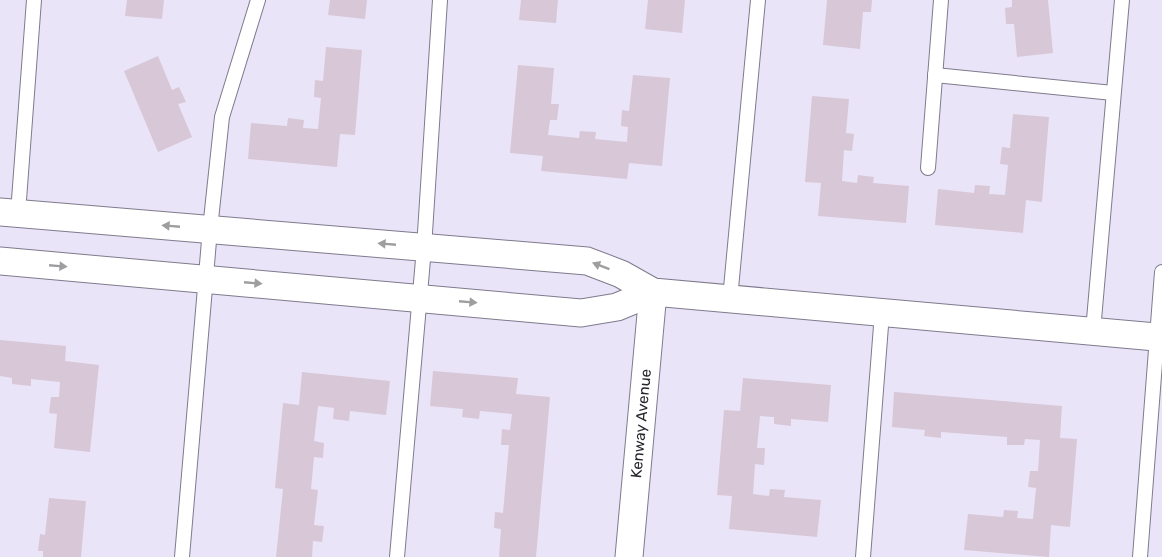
<svg xmlns="http://www.w3.org/2000/svg" width="1162" height="557" viewBox="0 0 1162 557" font-family="Rubik,sans-serif">
	<style>
		.building { fill: #d8c7d7 }
		.lines { fill: none; stroke-linecap: round; stroke-linejoin: round }
		.service-casing { stroke: #7f7a8c; stroke-width: 16 }
		.minor-casing { stroke: #7f7a8c; stroke-width: 29 }
		.service { stroke: #fff; stroke-width: 14 }
		.minor { stroke: #fff; stroke-width: 27 }
		.oneway { fill: #9e9da0 }
		.labels { text-anchor: middle; dominant-baseline: central; stroke-width: 4.5; stroke-linejoin: round; paint-order: stroke }
		.street-label { font-size: 15px; fill: #28252d; stroke: #eae4f8 }
	</style>
	<rect width="100%" height="100%" fill="#eae4f8"/>
	<!-- building -->
	<g class="building">
		<polygon points="127,0 164,0 162,19 125,16"/>
		<polygon points="330,0 367,0 365,19 328,15"/>
		<polygon points="521,0 558,0 556,23 519,20"/>
		<polygon points="648,0 685,0 682,33 645,29"/>
		<polygon points="827,0 872,0 871,12 863,12 860,49 823,45"/>
		<polygon points="1012,0 1048,0 1053,53 1017,57 1014,24 1006,24 1005,8 1012,7"/>
		<polygon points="326,47 362,50 355,135 340,134 337,167 248,159 251,123 287,126 288,118 304,120 303,128 318,129 321,98 314,97 315,80 323,81"/>
		<polygon points="158,56 172,90 179,87 186,102 178,104 192,137 158,152 124,71"/>
		<polygon points="518,65 554,68 551,104 559,104 557,120 550,120 548,135 579,138 580,131 596,132 595,139 627,142 628,127 621,126 622,110 629,111 633,75 670,78 662,166 629,163 627,179 541,171 543,156 510,153"/>
		<polygon points="812,96 849,99 846,133 854,134 852,151 844,150 842,181 857,183 858,175 874,177 873,183 909,186 906,223 818,216 821,183 805,182"/>
		<polygon points="1013,114 1049,117 1042,202 1026,200 1023,233 935,225 938,189 974,193 975,185 990,186 989,194 1005,195 1008,165 1000,164 1002,147 1010,148"/>
		<polygon points="0,340 66,346 65,361 99,365 90,452 54,448 57,414 49,413 51,397 59,397 60,382 31,379 31,386 12,384 12,378 0,376"/>
		<polygon points="433,371 518,378 516,394 550,397 536,557 499,557 501,529 494,528 495,512 503,513 509,445 501,445 502,429 510,430 512,414 480,411 479,419 462,417 463,409 430,406"/>
		<polygon points="302,372 390,381 386,415 350,411 349,421 333,419 334,408 318,406 314,441 324,443 323,458 314,457 311,489 318,490 314,525 324,526 322,542 313,541 312,557 276,557 283,489 275,488 283,403 299,405"/>
		<polygon points="743,378 831,385 828,422 791,419 791,426 774,424 774,417 760,416 757,448 765,448 764,465 755,464 753,494 769,496 770,489 785,490 784,497 821,500 817,537 729,529 732,496 717,495 724,410 740,411"/>
		<polygon points="894,392 1062,406 1060,438 1077,439 1070,527 1051,525 1049,557 964,550 968,514 1003,517 1004,510 1018,511 1017,518 1033,519 1036,488 1028,487 1030,471 1038,471 1040,440 1025,439 1024,445 1007,445 1007,437 941,432 941,438 924,436 925,430 892,427"/>
		<polygon points="49,498 86,501 81,557 43,557 43,551 38,551 40,534 45,535"/>
	</g>
	<g class="lines">
		<defs>
			<g id="service">
				<polyline points="935,75 1113,93"/>
				<polyline points="928,168 941,0"/>
				<polyline points="18,213 34,0"/>
				<polyline points="730,299 758,0"/>
				<polyline points="1093,331 1122,0"/>
				<polyline points="182,557 210,229 222,117 258,0"/>
				<polyline points="397,557 424,248 440,0"/>
				<polyline points="863,557 882,313"/>
				<polyline points="1140,557 1162,272"/>
			</g>
			<g id="minor">
				<polyline points="0,212 587,261 621,274 653,292 1156,337"/>
				<polyline points="0,261 581,313 617,307 653,292"/>
				<path id="s1" d="M629 557 653 292"/>
			</g>
		</defs>
		<!-- service casing -->
		<use href="#service" class="service-casing"/>
		<!-- minor casing -->
		<use href="#minor" class="minor-casing"/>
		<!-- service -->
		<use href="#service" class="service"/>
		<!-- minor -->
		<use href="#minor" class="minor"/>
	</g>
	<!-- one-way arrows -->
	<defs><path id="oneway-solid" d="M-6-.8H1V-3.2L6.5 0L1 3.2V.8H-6Z" transform="scale(1.5)"/></defs>
	<g class="oneway">
		<use href="#oneway-solid" transform="translate(171 226) rotate(-175)"/>
		<use href="#oneway-solid" transform="translate(387 244) rotate(-175)"/>
		<use href="#oneway-solid" transform="translate(58 266) rotate(5)"/>
		<use href="#oneway-solid" transform="translate(601 266) rotate(-159)"/>
		<use href="#oneway-solid" transform="translate(253 283) rotate(5)"/>
		<use href="#oneway-solid" transform="translate(468 302) rotate(5)"/>
	</g>
	<g class="labels">
		<!-- street labels -->
		<g class="street-label">
			<text stroke="none"><textPath href="#s1" startOffset="134">Kenway Avenue</textPath></text>
		</g>
	</g>
</svg>
